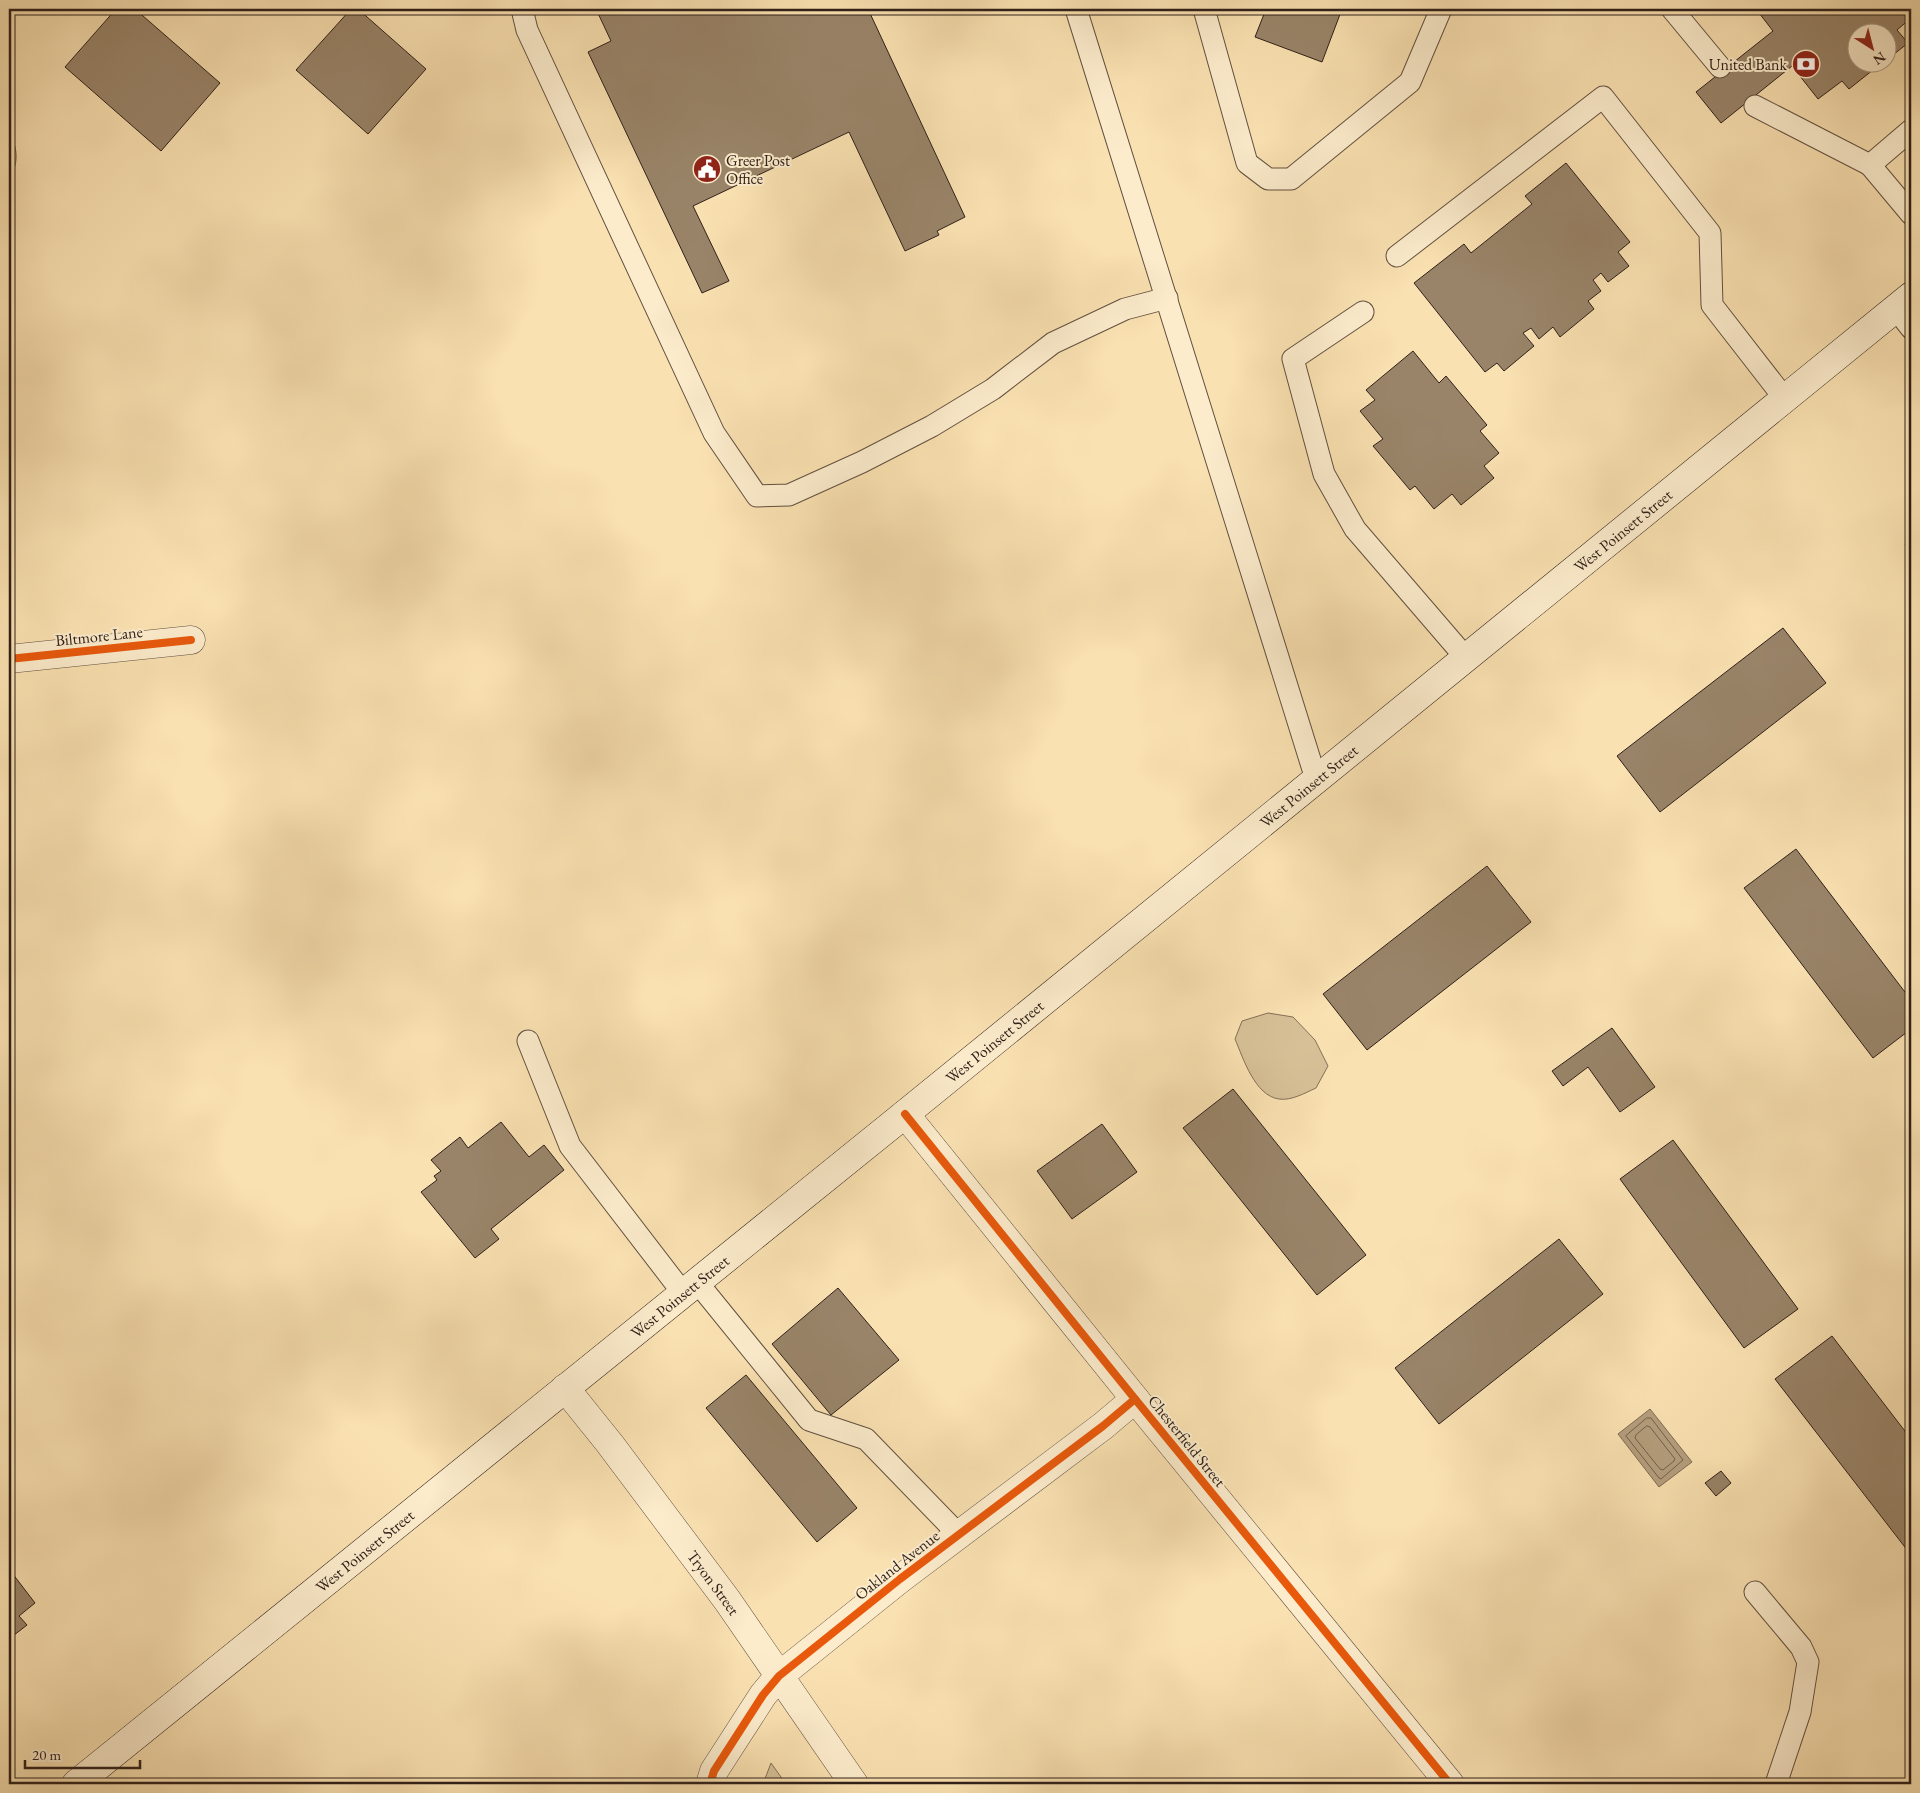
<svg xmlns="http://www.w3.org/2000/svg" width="1920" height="1793" viewBox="0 0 1920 1793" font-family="'EB Garamond',serif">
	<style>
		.green { fill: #d7c097; stroke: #837058 }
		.water { fill: #b59f7e; stroke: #7f6c56 }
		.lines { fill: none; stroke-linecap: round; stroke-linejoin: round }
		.shore { stroke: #72604c; stroke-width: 1 }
		.building { fill: #998469; stroke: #2f201a }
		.service-casing { stroke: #625040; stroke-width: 23 }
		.minor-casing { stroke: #625040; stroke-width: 29 }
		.secondary-casing { stroke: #2f201a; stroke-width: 29 }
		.service { stroke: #fceccc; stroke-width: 21 }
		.minor { stroke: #fceccc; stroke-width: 28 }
		.secondary { stroke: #fceccc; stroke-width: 28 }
		.cycleway-casing { stroke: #fceccc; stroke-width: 11 }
		.cycleway { stroke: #e8590c; stroke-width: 8 }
		.labels { text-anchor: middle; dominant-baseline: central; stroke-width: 4; stroke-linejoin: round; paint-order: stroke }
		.poi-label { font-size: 16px; fill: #2f201a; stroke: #fceccc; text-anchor: end }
		.street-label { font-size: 16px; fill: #2f201a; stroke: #fceccc }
	</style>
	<rect width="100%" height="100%" fill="#fae1b1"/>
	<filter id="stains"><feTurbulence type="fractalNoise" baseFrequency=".004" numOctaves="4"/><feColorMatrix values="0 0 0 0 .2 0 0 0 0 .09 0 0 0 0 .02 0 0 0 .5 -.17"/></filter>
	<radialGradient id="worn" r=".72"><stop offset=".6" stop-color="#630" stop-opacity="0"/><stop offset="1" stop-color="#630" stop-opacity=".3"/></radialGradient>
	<!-- green -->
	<g class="green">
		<path d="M9 130C17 149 20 161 9 179Z"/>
		<path d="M1268 1013 1293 1017 1315 1040 1328 1066 1316 1088C1305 1093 1291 1101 1279 1099 1255 1096 1243 1058 1235 1039L1242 1021Z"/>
		<polygon points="771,1763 786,1784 763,1784"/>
	</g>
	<!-- water -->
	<polygon class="water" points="1650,1409 1692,1462 1659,1487 1618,1434"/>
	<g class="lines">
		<!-- shore -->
		<g class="shore">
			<polygon points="1647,1418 1651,1418 1683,1460 1661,1479 1659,1478 1626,1436"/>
			<polygon points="1647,1426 1650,1427 1675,1459 1674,1461 1663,1470 1660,1469 1635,1438 1636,1435"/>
		</g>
	</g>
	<!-- building -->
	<g class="building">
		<polygon points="116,9 135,9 220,83 161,151 65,67"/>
		<polygon points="351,9 358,9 426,69 368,134 296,70"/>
		<polygon points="596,9 868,9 965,217 937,231 939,235 905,251 849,132 693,206 729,281 702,293 588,52 611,41"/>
		<polygon points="1266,9 1342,9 1322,62 1255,37"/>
		<polygon points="1756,9 1906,9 1911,18 1897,30 1908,43 1888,59 1888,32 1858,32 1858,62 1883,62 1849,89 1842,81 1818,99 1792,66 1721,123 1696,92 1773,31"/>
		<polygon points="1566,163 1630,242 1618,252 1629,266 1608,282 1601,273 1593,280 1601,291 1588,301 1594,309 1560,337 1553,327 1539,339 1531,328 1523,333 1534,346 1504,371 1497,363 1485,372 1414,283 1464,244 1471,253 1532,204 1525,196"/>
		<polygon points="1413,351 1439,383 1446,376 1487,425 1480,431 1499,453 1484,466 1494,478 1461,505 1452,494 1434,509 1415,486 1410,490 1373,446 1383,439 1360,411 1375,400 1366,390"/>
		<polygon points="1911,539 1911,553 1905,544"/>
		<polygon points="1783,628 1826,683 1660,812 1617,756"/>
		<polygon points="1796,849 1911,1000 1911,1029 1873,1058 1744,888"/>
		<polygon points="1487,866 1531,922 1367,1050 1323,994"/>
		<polygon points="1612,1028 1655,1087 1620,1112 1588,1067 1563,1086 1552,1071"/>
		<polygon points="1233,1089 1366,1255 1317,1295 1183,1128"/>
		<polygon points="501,1122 529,1157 544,1145 564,1170 491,1229 499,1239 475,1258 421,1192 437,1180 434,1176 441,1171 431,1160 460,1137 468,1148"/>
		<polygon points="1102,1124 1137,1172 1072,1219 1037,1171"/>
		<polygon points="1673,1140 1798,1309 1744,1348 1620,1179"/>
		<polygon points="1559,1239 1603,1294 1439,1424 1395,1368"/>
		<polygon points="838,1288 899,1360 831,1415 772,1344"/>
		<polygon points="1832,1336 1911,1439 1911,1555 1775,1379"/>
		<polygon points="746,1375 857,1508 817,1542 706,1408"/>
		<polygon points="1721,1471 1731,1483 1716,1496 1705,1483"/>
		<polygon points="9,1569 35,1603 19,1616 27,1625 9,1639"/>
	</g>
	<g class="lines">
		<defs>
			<g id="service">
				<polyline points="522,9 527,30 714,433 757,496 789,495 862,462 932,426 993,389 1053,343 1125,309 1167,298"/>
				<polyline points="1076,9 1316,779"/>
				<polyline points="1204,9 1247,163 1268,179 1291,179 1410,82 1441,9"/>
				<polyline points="1672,9 1720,67"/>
				<polyline points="1755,106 1870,165"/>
				<polyline points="1911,130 1870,165 1911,214"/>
				<polyline points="1397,256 1603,97 1710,233 1712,305 1785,399"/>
				<polyline points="1896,309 1911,328"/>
				<polyline points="1363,312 1293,359 1324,474 1355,529 1466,658"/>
				<polyline points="528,1041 570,1146 683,1293"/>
				<polyline points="697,1282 809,1420 866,1439 959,1535"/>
				<polyline points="1755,1592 1801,1647 1808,1662 1800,1712 1776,1784"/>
			</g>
			<g id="minor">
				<polyline points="9,659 191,640"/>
				<polyline points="905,1114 1135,1399 1450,1784"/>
				<path id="s1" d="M565 1388 610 1444 727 1600 854 1784"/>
				<polyline points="710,1784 714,1771 763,1695 779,1676 900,1579 1103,1426 1135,1399"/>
			</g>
			<g id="secondary">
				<path id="s2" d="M76 1784 905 1114 1911 296"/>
			</g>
		</defs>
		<!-- service casing -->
		<use href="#service" class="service-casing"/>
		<!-- minor casing -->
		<use href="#minor" class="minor-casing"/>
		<!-- secondary casing -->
		<use href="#secondary" class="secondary-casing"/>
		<!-- service -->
		<use href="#service" class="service"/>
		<!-- minor -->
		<use href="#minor" class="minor"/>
		<!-- secondary -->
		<use href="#secondary" class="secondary"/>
		<defs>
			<g id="cycleway">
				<polyline points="9,659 191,640"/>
				<polyline points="905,1114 1135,1399 1450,1784"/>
				<polyline points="710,1784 714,1771 763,1695 779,1676 900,1579 1103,1426 1135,1399"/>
			</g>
		</defs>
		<!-- cycleway casing -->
		<use href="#cycleway" class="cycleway-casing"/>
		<!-- cycleway -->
		<use href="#cycleway" class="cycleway"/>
	</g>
	<!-- icons -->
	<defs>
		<symbol id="bank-disc" viewBox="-11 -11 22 22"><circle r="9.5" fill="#8f2418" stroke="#fceccc"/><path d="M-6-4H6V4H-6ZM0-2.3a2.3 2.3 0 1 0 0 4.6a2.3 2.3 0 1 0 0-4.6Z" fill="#fff"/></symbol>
		<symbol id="civic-disc" viewBox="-11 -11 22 22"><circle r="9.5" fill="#8f2418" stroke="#fceccc"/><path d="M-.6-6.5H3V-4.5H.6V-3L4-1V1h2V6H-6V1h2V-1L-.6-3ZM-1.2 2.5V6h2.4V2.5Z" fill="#fff"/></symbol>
	</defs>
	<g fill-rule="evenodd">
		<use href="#bank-disc" x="1790" y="48" width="32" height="32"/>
		<use href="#civic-disc" x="691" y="153" width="32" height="32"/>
	</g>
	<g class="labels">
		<!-- poi labels -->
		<g class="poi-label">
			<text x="1787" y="64">United Bank</text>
			<text x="726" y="160" text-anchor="start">Greer Post<tspan x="726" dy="18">Office</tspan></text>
		</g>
		<!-- street labels -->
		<g class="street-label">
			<text stroke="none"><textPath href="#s2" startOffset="1991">West Poinsett Street</textPath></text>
			<text transform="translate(99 636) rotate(-6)">Biltmore Lane</text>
			<text stroke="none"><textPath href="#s2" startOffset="1586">West Poinsett Street</textPath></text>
			<text stroke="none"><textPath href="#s2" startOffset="1181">West Poinsett Street</textPath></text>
			<text stroke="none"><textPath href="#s2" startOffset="776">West Poinsett Street</textPath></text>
			<text transform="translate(1187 1441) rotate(51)">Chesterfield Street</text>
			<text stroke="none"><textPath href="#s2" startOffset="371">West Poinsett Street</textPath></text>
			<text transform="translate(897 1565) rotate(-38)">Oakland Avenue</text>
			<text stroke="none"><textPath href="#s1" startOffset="245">Tryon Street</textPath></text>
		</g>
	</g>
	<!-- margin -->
	<rect width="1920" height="1793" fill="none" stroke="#fae1b1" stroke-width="30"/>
	<rect x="10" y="10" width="1900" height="1773" fill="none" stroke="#2f201a" stroke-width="2.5"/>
	<rect x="15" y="15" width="1890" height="1763" fill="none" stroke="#2f201a"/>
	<!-- north arrow -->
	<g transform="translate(1872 48) rotate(144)"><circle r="24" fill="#fceccc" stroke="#aa9a85"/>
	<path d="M0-4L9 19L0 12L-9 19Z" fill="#8f2418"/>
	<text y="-8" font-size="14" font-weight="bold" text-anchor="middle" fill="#2f201a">N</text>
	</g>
	<!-- scale -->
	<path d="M25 1760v8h115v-8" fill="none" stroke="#2f201a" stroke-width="2.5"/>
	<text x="32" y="1760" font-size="15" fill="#2f201a" stroke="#fceccc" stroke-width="4" paint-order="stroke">20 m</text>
	<rect width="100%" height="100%" filter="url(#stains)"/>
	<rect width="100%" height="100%" fill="url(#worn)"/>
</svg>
